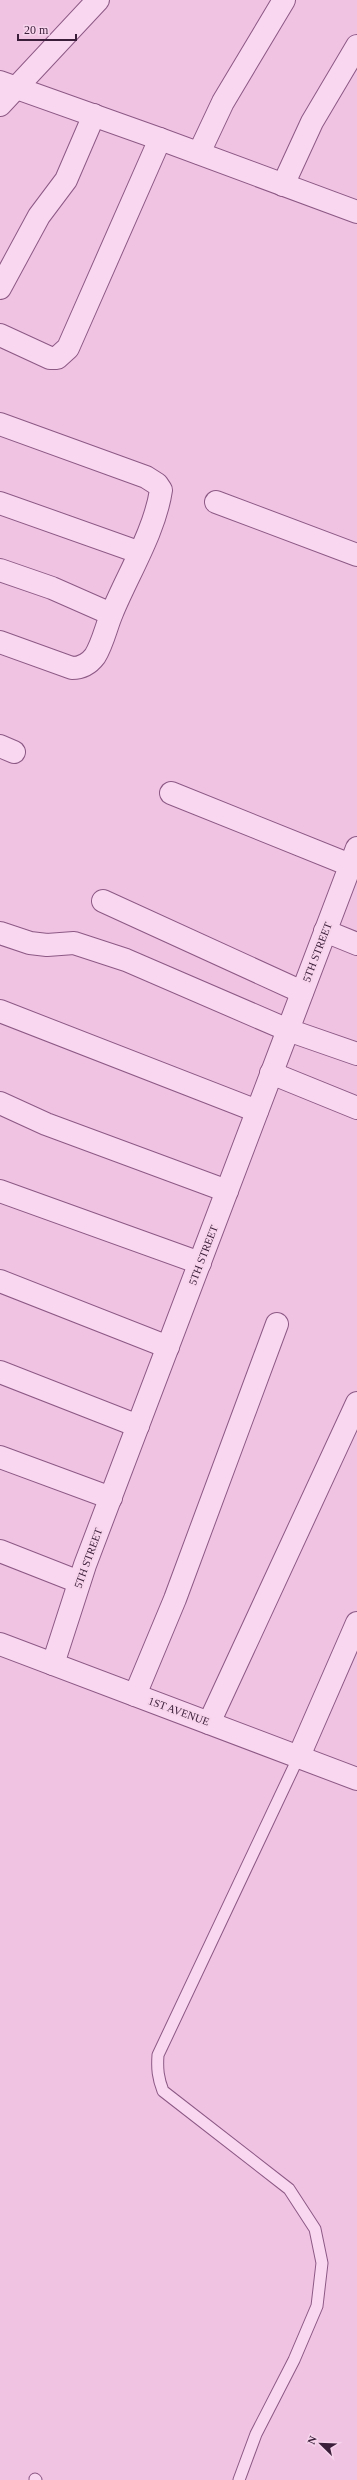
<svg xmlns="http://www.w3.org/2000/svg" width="357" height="2480" viewBox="0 0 357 2480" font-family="'Times New Roman',serif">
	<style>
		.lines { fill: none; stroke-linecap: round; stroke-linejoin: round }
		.service-casing { stroke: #8c5985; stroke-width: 13 }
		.minor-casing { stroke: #8c5985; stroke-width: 24 }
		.service { stroke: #fad7f0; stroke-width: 11 }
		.minor { stroke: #fad7f0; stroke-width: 22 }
		.labels { text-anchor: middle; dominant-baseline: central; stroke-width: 4; stroke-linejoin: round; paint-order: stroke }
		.street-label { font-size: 11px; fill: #3b1e39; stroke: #f7d3ec }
	</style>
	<rect width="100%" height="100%" fill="#f0c3e3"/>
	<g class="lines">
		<defs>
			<g id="service">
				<polyline points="35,2479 36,2480"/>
				<path d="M239 2480 256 2434 294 2360 317 2306 322 2263 315 2229 289 2189 163 2091C158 2078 157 2069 158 2055L299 1756"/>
			</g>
			<g id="minor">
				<polyline points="0,82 160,139 357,212"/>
				<polyline points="0,105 98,0"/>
				<polyline points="199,153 223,102 284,0"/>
				<polyline points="283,185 312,122 357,46"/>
				<polyline points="0,288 39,216 66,180 94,115"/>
				<polyline points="0,335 50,358 57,358 68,348 160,139"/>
				<path d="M0 424 146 477 157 484 161 490C155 531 128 574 112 613 106 627 103 643 95 656 89 664 82 668 72 668L0 642"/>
				<polyline points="216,502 357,555"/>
				<polyline points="0,503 138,552"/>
				<polyline points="0,570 52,588 111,614"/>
				<polyline points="0,746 14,752"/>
				<polyline points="171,793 350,865"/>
				<polyline points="103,901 302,992"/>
				<polyline points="325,931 357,944"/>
				<polyline points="0,933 30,943 47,945 74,943 126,960 288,1030 357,1054"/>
				<polyline points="0,1011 257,1111"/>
				<polyline points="271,1073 357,1108"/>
				<polyline points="0,1103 46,1124 227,1191"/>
				<polyline points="0,1191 200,1263"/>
				<polyline points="0,1281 168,1347"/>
				<polyline points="0,1372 138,1426"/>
				<polyline points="0,1457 111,1498"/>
				<polyline points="0,1551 79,1582"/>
				<polyline points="0,1644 357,1779"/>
				<polyline points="53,1664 85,1565 357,848"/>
				<polyline points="135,1695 175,1599 277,1324"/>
				<polyline points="209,1723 357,1403"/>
				<polyline points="299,1756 357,1623"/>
			</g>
		</defs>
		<!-- service casing -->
		<use href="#service" class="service-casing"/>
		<!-- minor casing -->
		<use href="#minor" class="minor-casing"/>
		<!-- service -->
		<use href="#service" class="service"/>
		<!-- minor -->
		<use href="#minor" class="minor"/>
	</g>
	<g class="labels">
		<!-- street labels -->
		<g class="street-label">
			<text transform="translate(317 952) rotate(-69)">5TH STREET</text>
			<text transform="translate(203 1255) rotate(-69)">5TH STREET</text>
			<text transform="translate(88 1558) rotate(-70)">5TH STREET</text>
			<text transform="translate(179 1711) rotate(20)">1ST AVENUE</text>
		</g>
	</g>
	<!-- north arrow -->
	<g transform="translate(321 2444) rotate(293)" stroke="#f7d3ec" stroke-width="3" paint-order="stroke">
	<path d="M0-3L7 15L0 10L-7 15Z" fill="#3b1e39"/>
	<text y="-6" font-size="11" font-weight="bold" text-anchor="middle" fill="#3b1e39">N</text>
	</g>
	<!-- scale -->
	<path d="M18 34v6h58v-6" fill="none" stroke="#3b1e39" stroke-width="2"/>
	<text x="24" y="34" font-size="12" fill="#3b1e39" stroke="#f7d3ec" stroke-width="3" paint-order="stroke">20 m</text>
</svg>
